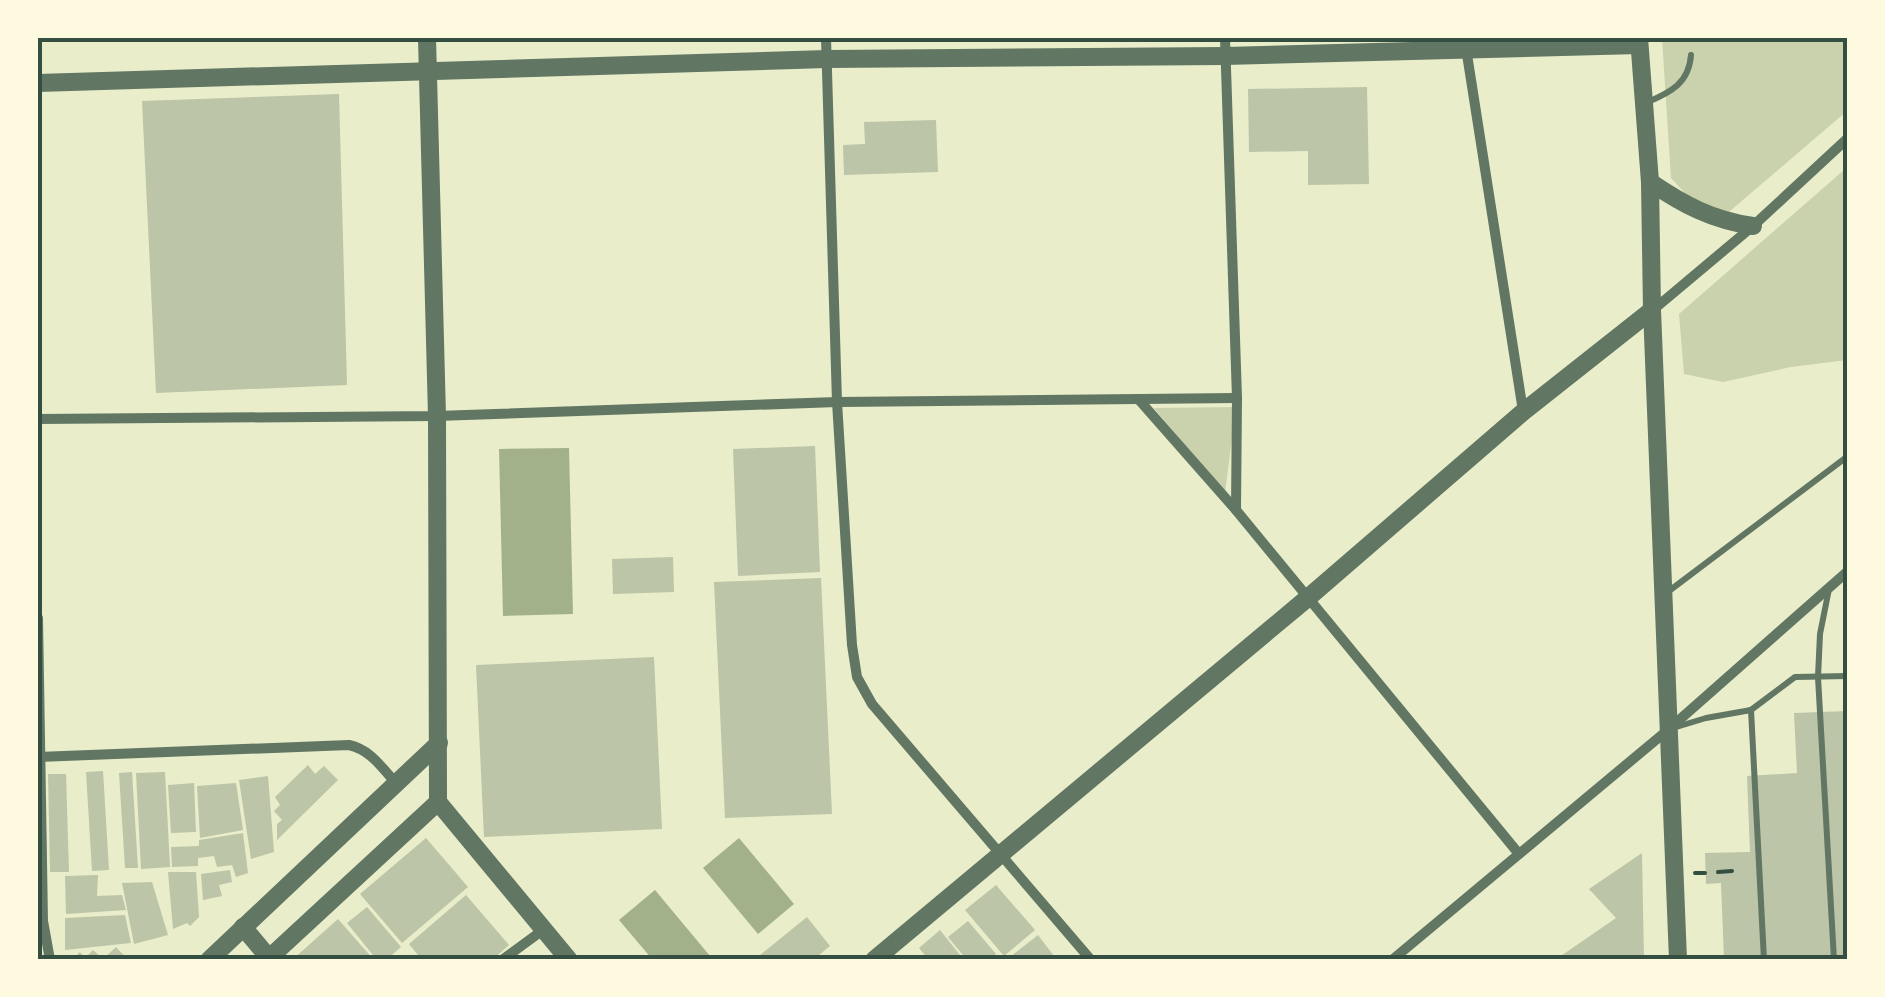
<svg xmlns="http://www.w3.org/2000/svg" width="1885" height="997" viewBox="0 0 1885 997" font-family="'Work Sans',sans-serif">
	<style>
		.green { fill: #cad2ad }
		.water { fill: #a3b18a }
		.building { fill: #bcc5a7 }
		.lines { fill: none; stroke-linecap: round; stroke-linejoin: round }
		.path { stroke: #344e41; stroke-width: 4 }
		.service { stroke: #617663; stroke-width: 6 }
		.minor { stroke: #617663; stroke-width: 10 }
		.tertiary { stroke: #617663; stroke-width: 18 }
		.neatline { fill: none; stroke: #344e41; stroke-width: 4 }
	</style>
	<rect width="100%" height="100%" fill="#e9edc9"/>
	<!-- green -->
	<g class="green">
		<polygon points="1662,38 1847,38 1847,111 1723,217 1691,200 1671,178"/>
		<polygon points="1844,170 1848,170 1847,360 1791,367 1723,382 1684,374 1679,314"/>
		<polygon points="1236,407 1225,493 1154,408"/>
	</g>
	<!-- water -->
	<g class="water">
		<polygon points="569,448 573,614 503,616 499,449"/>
		<polygon points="739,838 794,904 758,934 703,868"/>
		<polygon points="655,890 710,956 706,959 652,959 619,920"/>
	</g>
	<!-- building -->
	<g class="building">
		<polygon points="1367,87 1369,184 1308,185 1308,151 1249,152 1248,89"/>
		<polygon points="339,94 347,385 156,393 142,101"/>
		<polygon points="936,120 938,172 844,175 843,145 865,144 864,122"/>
		<polygon points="815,446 820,572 738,576 733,449"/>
		<polygon points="673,557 674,592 613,594 612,559"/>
		<polygon points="821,578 832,814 725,818 714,582"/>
		<polygon points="654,657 662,829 484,837 476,665"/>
		<polygon points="1848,711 1848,960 1724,960 1721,883 1706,884 1705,853 1750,852 1747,776 1797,773 1794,713"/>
		<polygon points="308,765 315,774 324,766 338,780 277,840 277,824 282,820 274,811 280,805 275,797"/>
		<polygon points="103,771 109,870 92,871 86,772"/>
		<polygon points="132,772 138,868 125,868 119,773"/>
		<polygon points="165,772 170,867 141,869 136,773"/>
		<polygon points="48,774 66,774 69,872 50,872"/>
		<polygon points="268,776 274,852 251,859 239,780"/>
		<polygon points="194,783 196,832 171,833 168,785"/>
		<polygon points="236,783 243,830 200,838 197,786"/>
		<polygon points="243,833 248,873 236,877 232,865 217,867 214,856 198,858 198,866 172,867 171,847 199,846 199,840"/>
		<polygon points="426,838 468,887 402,943 360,894"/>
		<polygon points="1642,853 1644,960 1555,960 1616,918 1589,889"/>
		<polygon points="230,870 232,882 219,885 222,896 203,900 201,874"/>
		<polygon points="168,872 196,872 199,917 190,926 187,923 173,929"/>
		<polygon points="98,875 97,896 122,895 126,910 66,914 65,876"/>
		<polygon points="152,882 168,935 134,944 122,883"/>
		<polygon points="996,885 1035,930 1004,956 965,910"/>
		<polygon points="466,895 509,945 492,960 422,960 409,944"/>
		<polygon points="367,907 401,947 386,960 377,960 347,923"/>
		<polygon points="125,915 131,943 65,950 65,918"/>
		<polygon points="807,917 830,946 813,960 754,960"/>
		<polygon points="338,919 374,960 292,960"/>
		<polygon points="968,921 996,954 989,960 967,960 948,937"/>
		<polygon points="940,930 964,960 929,960 919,948"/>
		<polygon points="1038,935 1057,960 1006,960"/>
		<polygon points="116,947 128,960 72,960 80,952 85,958 93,950 103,959"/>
	</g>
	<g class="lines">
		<!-- path -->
		<g class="path">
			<polyline points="1718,872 1732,871"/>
			<polyline points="1695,873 1705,873"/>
		</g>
		<!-- service -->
		<g class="service">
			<path d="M1648 102C1671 92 1689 83 1691 55"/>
			<polyline points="1829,589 1820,634 1818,677 1834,960"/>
			<polyline points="1665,594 1848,456"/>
			<polyline points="1751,710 1764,960"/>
			<polyline points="1673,728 1706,718 1751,710 1795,677 1848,676"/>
		</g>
		<!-- minor -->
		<g class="minor">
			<polyline points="826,38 837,402 852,645 857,677 872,704 1091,960"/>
			<polyline points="1225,38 1237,398 1236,510 1519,854"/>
			<polyline points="1466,48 1523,411"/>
			<polyline points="1653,310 1753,226 1848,138"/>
			<polyline points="1140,401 1236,510"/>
			<polyline points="38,419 437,416 837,402 1237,398"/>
			<polyline points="38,618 43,921 50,960"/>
			<path d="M38 757 349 745C371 750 381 767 396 783"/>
			<polyline points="502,960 543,930"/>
			<polyline points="1392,960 1669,729 1848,571"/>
		</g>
		<!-- tertiary -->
		<g class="tertiary">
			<polyline points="427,38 437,416 438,802"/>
			<polyline points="1639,38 1650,182 1652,310 1678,960"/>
			<polyline points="38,83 827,59 1225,56 1639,45"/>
			<path d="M1650 182C1684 205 1712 220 1753 226"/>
			<polyline points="438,802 569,960"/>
			<polyline points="243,927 269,958"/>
			<polyline points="209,960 439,743"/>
			<polyline points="267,960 438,802"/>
			<polyline points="874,960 1310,596 1523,412 1652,310"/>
		</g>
	</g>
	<!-- border -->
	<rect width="1885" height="997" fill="none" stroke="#fefae0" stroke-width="80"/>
	<rect x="40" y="40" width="1805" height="917" class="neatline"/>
</svg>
